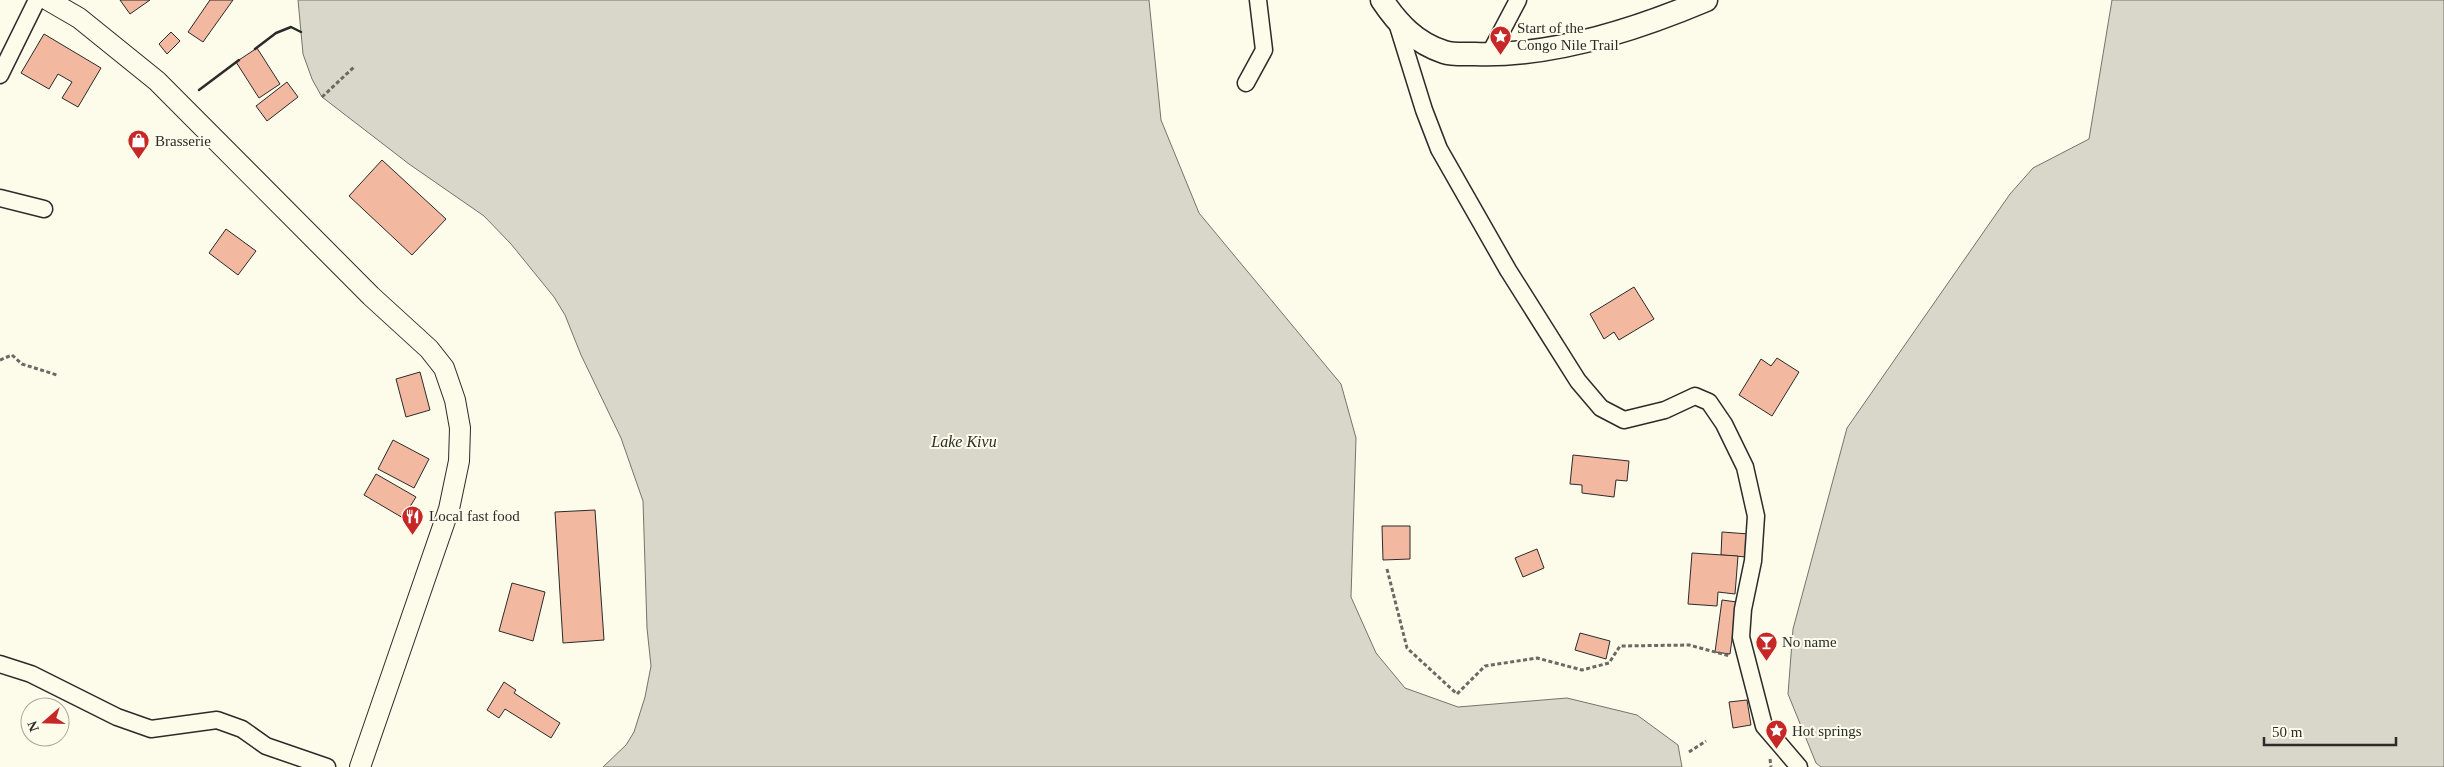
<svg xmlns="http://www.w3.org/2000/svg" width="2444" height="767" viewBox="0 0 2444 767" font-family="'Times New Roman',serif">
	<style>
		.water { fill: #d8d7c9; stroke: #74746e }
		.building { fill: #f2b8a0; stroke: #2b2b2b }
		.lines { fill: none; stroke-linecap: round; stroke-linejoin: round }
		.minor-casing { stroke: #2b2b2b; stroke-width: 19 }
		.tertiary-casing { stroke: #2b2b2b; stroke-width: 22 }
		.secondary-casing { stroke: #2b2b2b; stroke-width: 25 }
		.path { stroke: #6a6964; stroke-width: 3; stroke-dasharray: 4 2.5; stroke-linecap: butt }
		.minor { stroke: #fdfbea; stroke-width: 16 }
		.tertiary { stroke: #fdfbea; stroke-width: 20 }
		.secondary { stroke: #fdfbea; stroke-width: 22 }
		.wall { stroke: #2b2b2b; stroke-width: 2.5 }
		.labels { text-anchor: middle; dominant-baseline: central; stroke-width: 4; stroke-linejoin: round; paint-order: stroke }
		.poi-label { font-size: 15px; fill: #2b2b2b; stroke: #fdfbea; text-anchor: start }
		.water-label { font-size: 16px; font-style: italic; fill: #2b2b2b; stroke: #fdfbea }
	</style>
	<rect width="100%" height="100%" fill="#fdfbea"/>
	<!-- water -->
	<g class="water">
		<polygon points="298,0 1149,0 1161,120 1199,213 1341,384 1356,438 1351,597 1376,653 1405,688 1458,707 1567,698 1637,715 1678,745 1682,767 603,767 626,745 634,732 645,697 651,666 647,628 643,501 621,438 581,355 565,315 554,297 511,244 484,216 409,164 322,97 312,79 303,54"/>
		<polygon points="2112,0 2444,0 2444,767 1821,767 1816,763 1788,694 1793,629 1847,428 2010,194 2033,168 2089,139"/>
	</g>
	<!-- building -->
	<g class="building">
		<polygon points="120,0 150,0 130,14"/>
		<polygon points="210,0 233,0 203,42 188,32"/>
		<polygon points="171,32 180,41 167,54 159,44"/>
		<polygon points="44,34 101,68 78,107 62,98 72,82 58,74 49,89 21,73"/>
		<polygon points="257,48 280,84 259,98 236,62"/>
		<polygon points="287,82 298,97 267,121 256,106"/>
		<polygon points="382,160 446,219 412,255 349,196"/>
		<polygon points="226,229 256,251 238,275 209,253"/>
		<polygon points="1634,287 1654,319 1619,340 1614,332 1604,339 1590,314"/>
		<polygon points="1777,358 1799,372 1772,416 1739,395 1761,359 1771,366"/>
		<polygon points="420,372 430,410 406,417 396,379"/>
		<polygon points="393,440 429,459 414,488 378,469"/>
		<polygon points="1573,455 1629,461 1627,481 1616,480 1614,497 1582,493 1582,485 1570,484"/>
		<polygon points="376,474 416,497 403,518 364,495"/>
		<polygon points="595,510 604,640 563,643 555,512"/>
		<polygon points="1382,526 1410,526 1410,559 1383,560"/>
		<polygon points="1722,532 1749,534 1747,557 1721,555"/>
		<polygon points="1537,549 1544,568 1523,577 1515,558"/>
		<polygon points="1692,553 1738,556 1735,594 1718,592 1717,606 1688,604"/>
		<polygon points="512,583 545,592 533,641 499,631"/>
		<polygon points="1722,600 1737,602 1730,654 1715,652"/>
		<polygon points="1580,633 1610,641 1606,659 1575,650"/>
		<polygon points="504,682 516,690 514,693 560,723 551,738 505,709 499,718 487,710"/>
		<polygon points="1747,700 1751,725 1733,728 1729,702"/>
	</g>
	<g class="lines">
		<defs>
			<g id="minor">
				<polyline points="1397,23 1424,110 1439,149 1508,270 1578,381 1601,408 1624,420 1665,410 1695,396 1709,402 1724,424 1745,467 1756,516 1753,561 1743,609 1741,637 1764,726 1799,767"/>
				<polyline points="1489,55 1518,0"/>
				<polyline points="0,75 37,0"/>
				<polyline points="1246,83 1264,50 1258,0"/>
				<polyline points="0,198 44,209"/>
				<polyline points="0,664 31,674 117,717 151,729 217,720 242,729 266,746 327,767"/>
			</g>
			<polyline id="tertiary" points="48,0 79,18 157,81 371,296 429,349 444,368 455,400 460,428 459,461 449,509 360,767"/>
			<path id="secondary" d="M1382 0C1398 24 1416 43 1444 52 1453 55 1465 54 1475 54 1552 57 1635 30 1706 0"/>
		</defs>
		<!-- minor casing -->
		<use href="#minor" class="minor-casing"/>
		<!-- tertiary casing -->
		<use href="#tertiary" class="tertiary-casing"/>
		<!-- secondary casing -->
		<use href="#secondary" class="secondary-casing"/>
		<!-- path -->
		<g class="path">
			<polyline points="322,97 354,67"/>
			<polyline points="0,360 12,355 22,364 57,375"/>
			<polyline points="1387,569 1407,648 1457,694 1485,666 1537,658 1582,670 1609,663 1620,646 1689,645 1730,656"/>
			<polyline points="1689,752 1706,741"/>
			<polyline points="1770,759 1771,767"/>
		</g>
		<!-- minor -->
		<use href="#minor" class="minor"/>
		<!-- tertiary -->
		<use href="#tertiary" class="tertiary"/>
		<!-- secondary -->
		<use href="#secondary" class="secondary"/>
		<!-- wall -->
		<g class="wall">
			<polyline points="255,49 276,33 291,27 301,32"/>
			<polyline points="199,90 239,60"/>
		</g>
	</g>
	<!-- icons -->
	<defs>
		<symbol id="sight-pin" viewBox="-11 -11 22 30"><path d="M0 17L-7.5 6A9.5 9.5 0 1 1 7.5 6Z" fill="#c62828" stroke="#fdfbea"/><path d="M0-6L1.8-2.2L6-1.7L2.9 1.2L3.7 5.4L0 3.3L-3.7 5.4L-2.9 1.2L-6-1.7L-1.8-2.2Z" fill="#fff"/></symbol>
		<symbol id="shop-pin" viewBox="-11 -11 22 30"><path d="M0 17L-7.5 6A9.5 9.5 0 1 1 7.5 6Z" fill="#c62828" stroke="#fdfbea"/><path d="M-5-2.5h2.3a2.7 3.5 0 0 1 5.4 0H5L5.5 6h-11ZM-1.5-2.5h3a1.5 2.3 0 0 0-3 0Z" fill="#fff"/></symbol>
		<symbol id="restaurant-pin" viewBox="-11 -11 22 30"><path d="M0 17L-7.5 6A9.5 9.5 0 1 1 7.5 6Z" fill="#c62828" stroke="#fdfbea"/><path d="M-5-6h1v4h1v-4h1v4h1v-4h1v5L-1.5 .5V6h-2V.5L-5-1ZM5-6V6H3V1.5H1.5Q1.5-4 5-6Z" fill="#fff"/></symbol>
		<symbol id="bar-pin" viewBox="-11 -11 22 30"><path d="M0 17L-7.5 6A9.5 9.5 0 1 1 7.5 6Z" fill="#c62828" stroke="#fdfbea"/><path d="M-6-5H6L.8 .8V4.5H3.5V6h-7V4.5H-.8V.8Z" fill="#fff"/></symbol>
	</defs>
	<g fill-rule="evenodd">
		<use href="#sight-pin" x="1488" y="24" width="25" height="34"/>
		<use href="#shop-pin" x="126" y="128" width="25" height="34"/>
		<use href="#restaurant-pin" x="400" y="504" width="25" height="34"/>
		<use href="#bar-pin" x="1754" y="630" width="25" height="34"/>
		<use href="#sight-pin" x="1764" y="718" width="25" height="34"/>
	</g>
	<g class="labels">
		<!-- poi labels -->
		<g class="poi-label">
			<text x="1517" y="28">Start of the<tspan x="1517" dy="17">Congo Nile Trail</tspan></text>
			<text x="155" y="141">Brasserie</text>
			<text x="429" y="516">Local fast food</text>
			<text x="1782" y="642">No name</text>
			<text x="1792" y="731">Hot springs</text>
		</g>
		<!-- water labels -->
		<g class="water-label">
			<text x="964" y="441">Lake Kivu</text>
		</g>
	</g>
	<!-- north arrow -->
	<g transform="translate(45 722) rotate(250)"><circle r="24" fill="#fdfbea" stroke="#a9a89e"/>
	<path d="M0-4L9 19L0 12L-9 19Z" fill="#c62828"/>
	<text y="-8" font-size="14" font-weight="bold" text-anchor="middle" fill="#2b2b2b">N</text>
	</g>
	<!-- scale -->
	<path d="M2264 737v8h132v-8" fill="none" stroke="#2b2b2b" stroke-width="2.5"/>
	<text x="2272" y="737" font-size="15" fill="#2b2b2b" stroke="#fdfbea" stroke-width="4" paint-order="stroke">50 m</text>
</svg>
